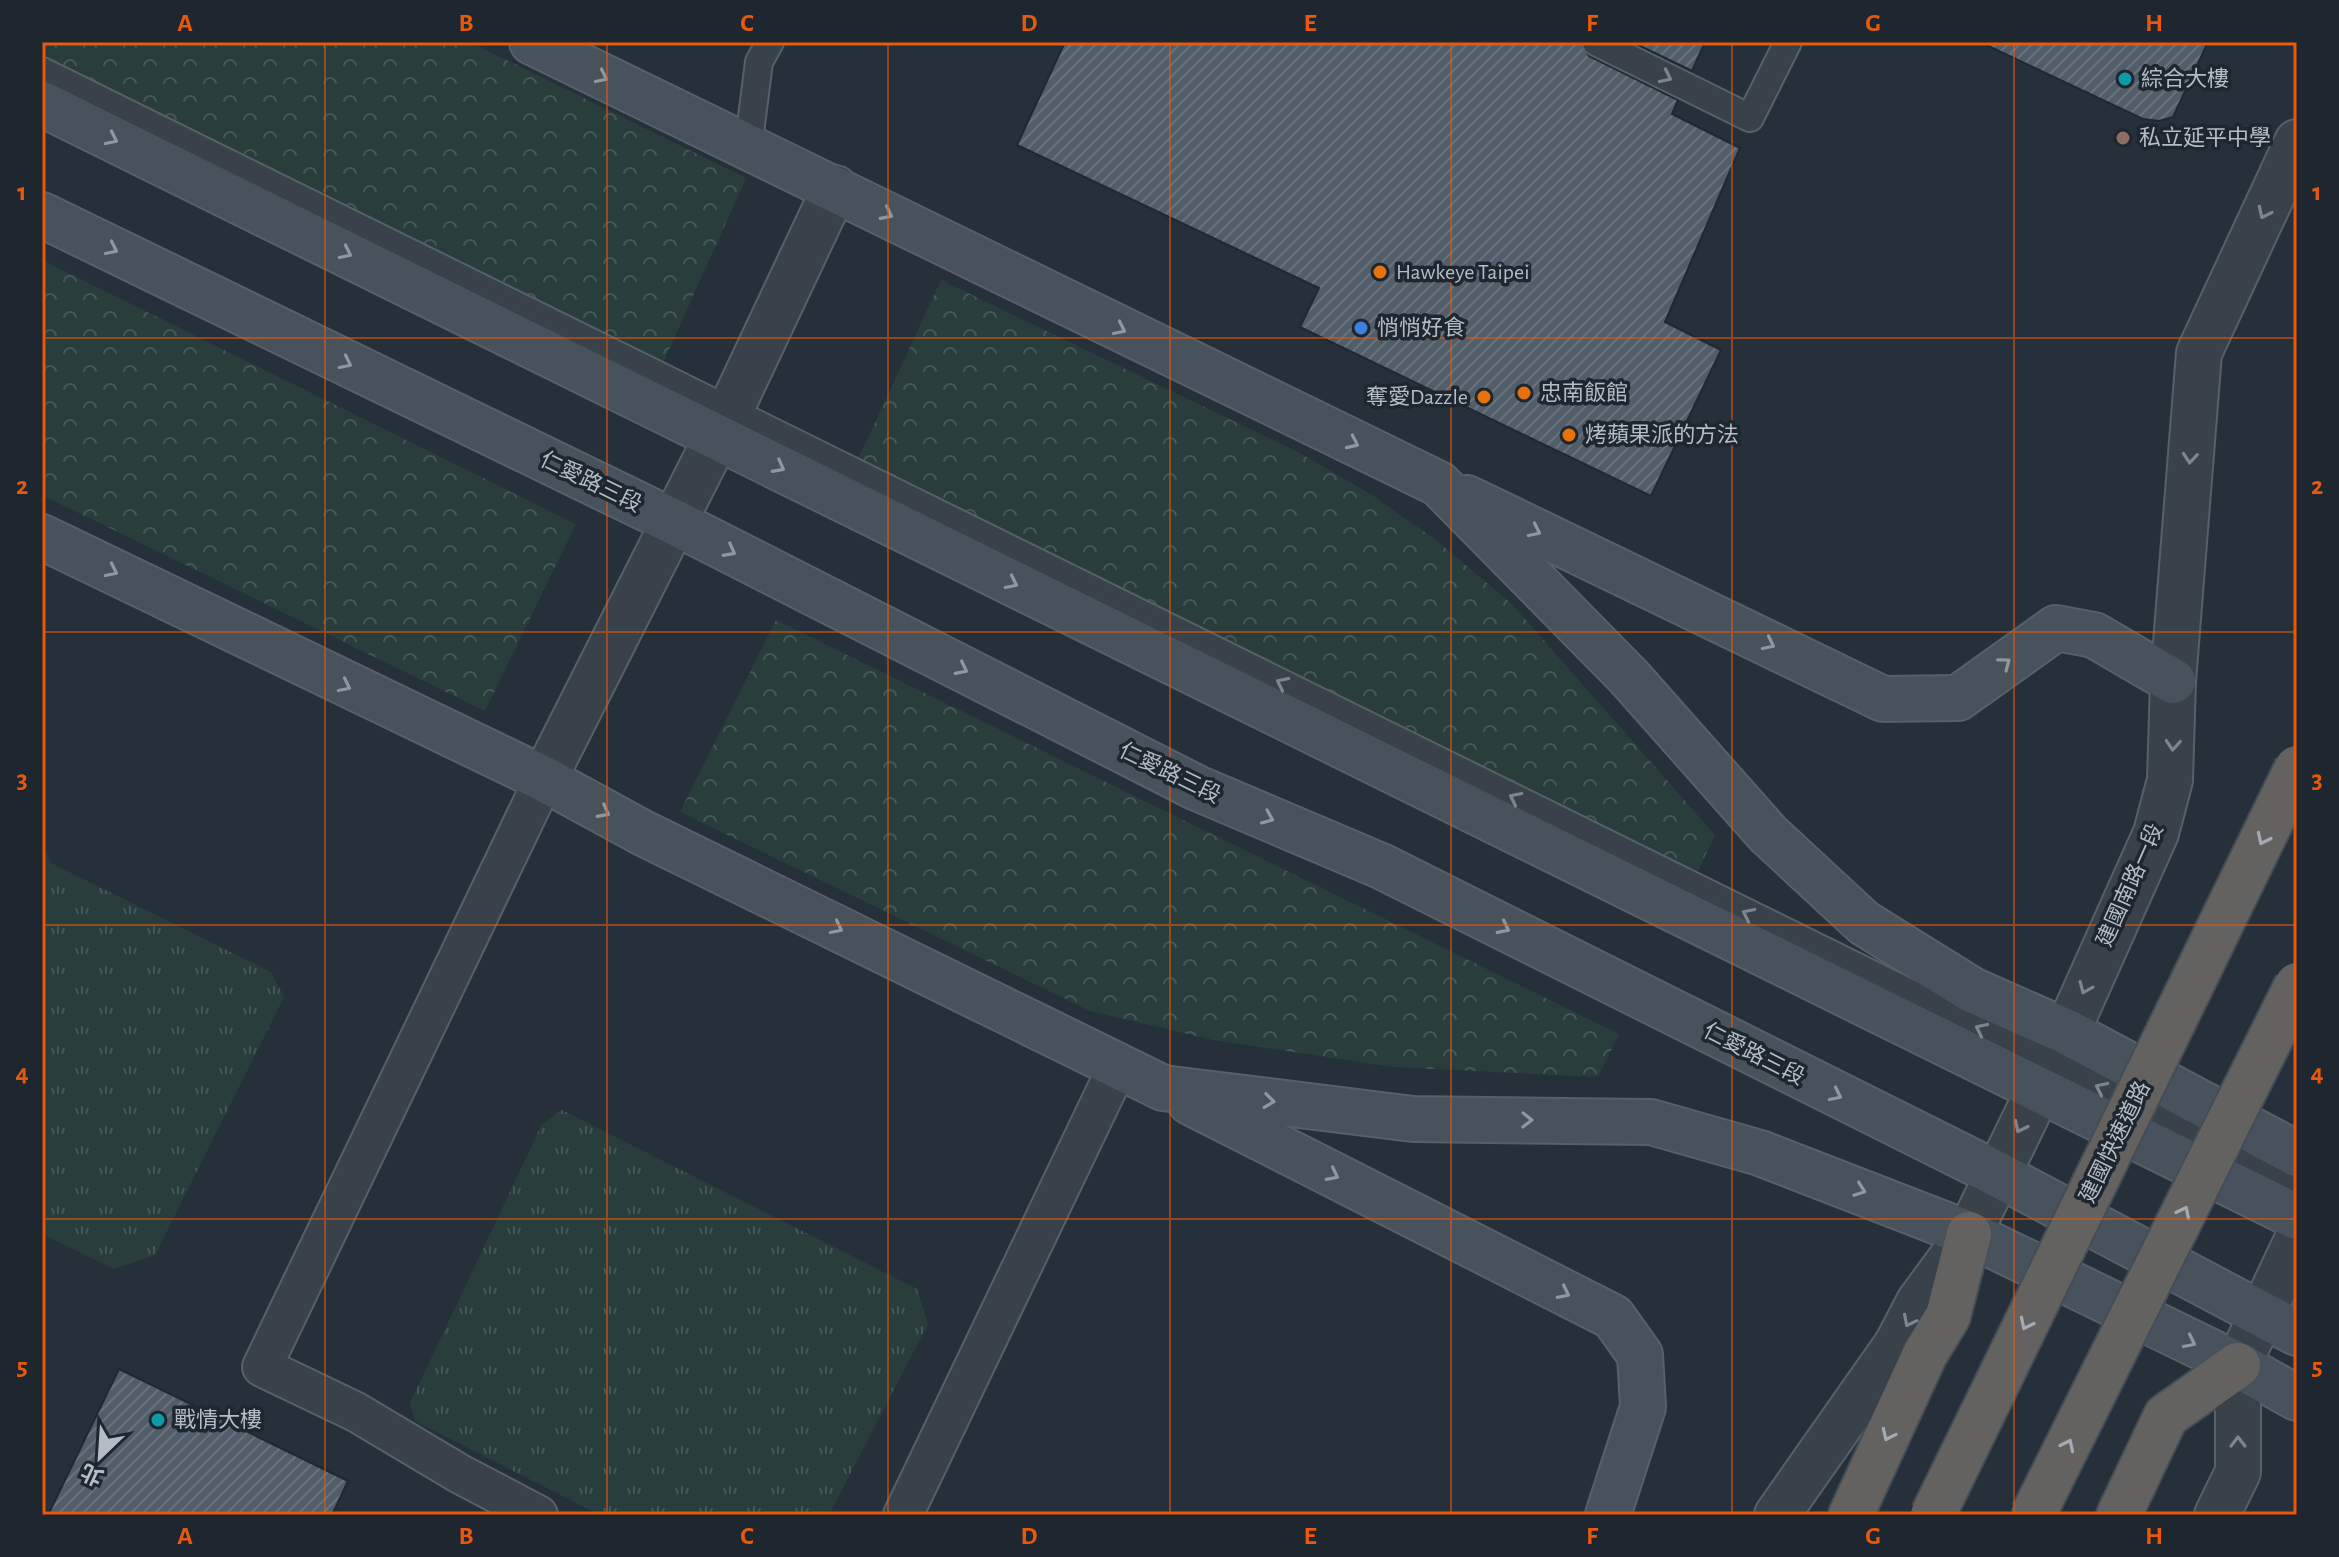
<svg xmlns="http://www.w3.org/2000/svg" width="2339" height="1557" viewBox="0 0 2339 1557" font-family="'Alegreya Sans','Noto Sans TC',sans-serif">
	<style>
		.grass { fill: url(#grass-tufts) }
		.forest { fill: url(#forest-crowns) }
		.building { fill: url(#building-hatch); stroke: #202931; stroke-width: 2 }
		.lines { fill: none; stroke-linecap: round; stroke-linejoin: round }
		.service-casing { stroke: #576068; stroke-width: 30 }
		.pedestrian-casing { stroke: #576068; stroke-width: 42 }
		.minor-casing { stroke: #576068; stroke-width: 48 }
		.tertiary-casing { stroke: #576068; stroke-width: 48 }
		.secondary-casing { stroke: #576068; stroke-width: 48 }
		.trunk-casing { stroke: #444d55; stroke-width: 48 }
		.service { stroke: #39424a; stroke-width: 26 }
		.pedestrian { stroke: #39424a; stroke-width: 38 }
		.minor { stroke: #39424a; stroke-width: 44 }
		.tertiary { stroke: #39424a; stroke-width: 44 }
		.secondary { stroke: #47525d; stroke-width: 44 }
		.trunk { stroke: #636260; stroke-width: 44 }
		.trunk-bridge-casing { stroke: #444d55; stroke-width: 48; stroke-linecap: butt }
		.trunk-bridge { stroke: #636260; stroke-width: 44 }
		.oneway { stroke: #8e98a1 }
		.oneway2 { stroke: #7d868e }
		.oneway3 { stroke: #a4abb2 }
		.grid { fill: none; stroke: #e8590c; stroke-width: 2; stroke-opacity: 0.55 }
		.culture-dot { fill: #0f9aa8; stroke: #1e272f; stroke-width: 3 }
		.education-dot { fill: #8d6e63; stroke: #1e272f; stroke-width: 3 }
		.food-dot { fill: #e8710a; stroke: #1e272f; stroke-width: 3 }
		.shop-dot { fill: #3f7fe0; stroke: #1e272f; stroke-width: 3 }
		.labels { text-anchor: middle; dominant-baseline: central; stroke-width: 7; stroke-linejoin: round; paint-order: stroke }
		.poi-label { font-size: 22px; fill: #b4bdc6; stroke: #1e272f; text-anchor: start }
		.street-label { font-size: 22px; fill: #b4bdc6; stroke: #1e272f }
		.neatline { fill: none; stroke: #e8590c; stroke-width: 3 }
		.grid-label { font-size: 26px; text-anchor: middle; font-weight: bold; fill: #e8590c }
	</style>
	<defs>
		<pattern id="grass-tufts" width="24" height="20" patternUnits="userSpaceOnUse" patternTransform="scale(2)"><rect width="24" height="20" fill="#283d3c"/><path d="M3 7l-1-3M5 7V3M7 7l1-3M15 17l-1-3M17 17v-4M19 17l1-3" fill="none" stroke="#455757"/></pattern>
		<pattern id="forest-crowns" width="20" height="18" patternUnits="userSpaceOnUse" patternTransform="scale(2)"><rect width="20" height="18" fill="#283d3c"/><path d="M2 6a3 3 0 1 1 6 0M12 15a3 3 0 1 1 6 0" fill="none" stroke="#455757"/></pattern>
		<pattern id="building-hatch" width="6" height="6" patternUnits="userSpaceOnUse" patternTransform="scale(2)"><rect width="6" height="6" fill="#515d68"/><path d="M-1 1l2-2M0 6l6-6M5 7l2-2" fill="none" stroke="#68727c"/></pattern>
	</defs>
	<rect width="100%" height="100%" fill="#25303a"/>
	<!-- grass -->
	<g class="grass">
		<polygon points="42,844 51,863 271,972 284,997 155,1255 114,1269 42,1234"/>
		<polygon points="562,1110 917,1289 928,1324 829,1515 600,1515 415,1421 410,1403 542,1124"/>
	</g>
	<!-- forest -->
	<g class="forest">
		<polygon points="42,42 470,42 746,178 659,372 42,70"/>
		<polygon points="42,260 576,524 485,711 42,495"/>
		<polygon points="941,280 1298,452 1372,495 1436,540 1512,604 1715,835 1692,884 853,470"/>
		<polygon points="776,620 1619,1034 1598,1077 1392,1067 1213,1040 1090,1011 680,812"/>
	</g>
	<!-- building -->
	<g class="building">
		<polygon points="1065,42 1580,42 1589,56 1678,100 1672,114 1740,148 1665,322 1721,350 1651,496 1300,327 1319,288 1017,145"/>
		<polygon points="1632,42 1705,42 1692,71"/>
		<polygon points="1980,42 2208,42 2173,117 2159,121 2143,119"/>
		<polygon points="119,1369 348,1481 332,1515 48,1515"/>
	</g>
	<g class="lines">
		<defs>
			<g id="service">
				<polyline points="1596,42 1750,118 1788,42"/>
				<polyline points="42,71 2297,1184"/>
				<polyline points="748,148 759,62 770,42"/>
			</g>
			<g id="pedestrian">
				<polyline points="538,1515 460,1474 356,1412 262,1367 544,779"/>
				<polyline points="903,1515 1118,1066"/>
			</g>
			<polyline id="minor" points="544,779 730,411 835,188"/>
			<g id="tertiary">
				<polyline points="1777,1515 1897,1344 1919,1302 1969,1234 2067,1032 2156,833 2170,780 2173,681 2199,353 2297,142"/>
				<polyline points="2217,1515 2238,1472 2238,1365 2297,1240"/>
			</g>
			<g id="secondary">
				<polyline points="532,42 1439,484 1629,677 1768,834 1864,923 1972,990 2067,1032 2297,1154"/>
				<polyline points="42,104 2297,1217"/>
				<polyline points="42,215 674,522 1197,788 1381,866 1997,1174 2297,1333"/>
				<polyline points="1467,498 1883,699 1958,698 2056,628 2094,635 2173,681"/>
				<polyline points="42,537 544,779 643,833 1163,1088 1413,1119 1651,1122 1760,1153 1969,1234 2238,1365 2297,1398"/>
				<polyline points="1190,1102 1613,1317 1640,1355 1643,1407 1608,1515"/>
			</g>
			<g id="trunk">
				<polyline points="1851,1515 1925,1354 1948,1316 1969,1234"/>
				<polyline points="2119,1515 2166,1416 2238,1365"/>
			</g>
		</defs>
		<!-- service casing -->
		<use href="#service" class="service-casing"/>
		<!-- pedestrian casing -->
		<use href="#pedestrian" class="pedestrian-casing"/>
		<!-- minor casing -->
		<use href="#minor" class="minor-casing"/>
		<!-- tertiary casing -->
		<use href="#tertiary" class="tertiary-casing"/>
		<!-- secondary casing -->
		<use href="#secondary" class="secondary-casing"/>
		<!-- trunk casing -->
		<use href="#trunk" class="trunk-casing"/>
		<!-- service -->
		<use href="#service" class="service"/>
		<!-- pedestrian -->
		<use href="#pedestrian" class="pedestrian"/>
		<!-- minor -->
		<use href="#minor" class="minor"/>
		<!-- tertiary -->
		<use href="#tertiary" class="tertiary"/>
		<!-- secondary -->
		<use href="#secondary" class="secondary"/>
		<!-- trunk -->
		<use href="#trunk" class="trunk"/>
		<defs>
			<g id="trunk-bridge">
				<polyline points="1933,1515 2297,768"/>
				<polyline points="2033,1515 2297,985"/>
			</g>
		</defs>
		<!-- trunk-bridge casing -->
		<use href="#trunk-bridge" class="trunk-bridge-casing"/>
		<!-- trunk-bridge -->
		<use href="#trunk-bridge" class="trunk-bridge"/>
	</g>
	<!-- one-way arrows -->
	<defs><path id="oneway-chevron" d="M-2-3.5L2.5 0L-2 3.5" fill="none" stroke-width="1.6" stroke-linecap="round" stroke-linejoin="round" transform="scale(2)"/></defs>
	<g class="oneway">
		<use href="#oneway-chevron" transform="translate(602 77) rotate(26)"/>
		<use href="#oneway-chevron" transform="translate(112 139) rotate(26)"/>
		<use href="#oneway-chevron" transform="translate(887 214) rotate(27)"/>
		<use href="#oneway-chevron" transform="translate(112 249) rotate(26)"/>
		<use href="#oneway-chevron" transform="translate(346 253) rotate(26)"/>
		<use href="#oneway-chevron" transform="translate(1120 329) rotate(26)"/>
		<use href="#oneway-chevron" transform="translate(346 363) rotate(26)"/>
		<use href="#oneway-chevron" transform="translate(1353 443) rotate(25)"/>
		<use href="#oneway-chevron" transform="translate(779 467) rotate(28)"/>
		<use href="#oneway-chevron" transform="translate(1535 531) rotate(26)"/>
		<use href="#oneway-chevron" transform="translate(730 551) rotate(28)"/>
		<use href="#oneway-chevron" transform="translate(112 571) rotate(26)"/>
		<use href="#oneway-chevron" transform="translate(1012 583) rotate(26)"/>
		<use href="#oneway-chevron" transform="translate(1769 644) rotate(26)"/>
		<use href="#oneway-chevron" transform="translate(2005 663) rotate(-37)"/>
		<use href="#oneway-chevron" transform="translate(962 669) rotate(27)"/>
		<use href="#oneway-chevron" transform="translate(345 686) rotate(26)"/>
		<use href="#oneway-chevron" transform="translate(604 812) rotate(28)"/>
		<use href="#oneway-chevron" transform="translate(1268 818) rotate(23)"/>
		<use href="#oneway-chevron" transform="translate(837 928) rotate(26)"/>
		<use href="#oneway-chevron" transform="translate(1504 928) rotate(27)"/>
		<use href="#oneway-chevron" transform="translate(1836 1095) rotate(26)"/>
		<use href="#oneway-chevron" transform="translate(1269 1101) rotate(7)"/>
		<use href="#oneway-chevron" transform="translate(1527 1120) rotate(1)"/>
		<use href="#oneway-chevron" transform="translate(1333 1175) rotate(27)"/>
		<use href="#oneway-chevron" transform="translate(1860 1190) rotate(20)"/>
		<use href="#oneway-chevron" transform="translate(1564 1293) rotate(27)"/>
		<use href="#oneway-chevron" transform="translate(2190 1342) rotate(26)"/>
	</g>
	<g class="oneway2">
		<use href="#oneway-chevron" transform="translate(1666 77) rotate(26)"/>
		<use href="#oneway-chevron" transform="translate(2264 213) rotate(115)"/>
		<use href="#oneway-chevron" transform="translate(2190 458) rotate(95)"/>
		<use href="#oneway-chevron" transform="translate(1282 683) rotate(-154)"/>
		<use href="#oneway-chevron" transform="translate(2173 745) rotate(94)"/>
		<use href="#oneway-chevron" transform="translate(1515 798) rotate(-154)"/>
		<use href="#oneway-chevron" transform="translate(1748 914) rotate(-154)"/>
		<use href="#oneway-chevron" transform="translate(2085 988) rotate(113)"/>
		<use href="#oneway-chevron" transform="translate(1981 1029) rotate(-154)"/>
		<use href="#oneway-chevron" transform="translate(2101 1088) rotate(-154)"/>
		<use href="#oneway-chevron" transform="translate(2020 1127) rotate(116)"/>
		<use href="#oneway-chevron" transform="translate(1909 1321) rotate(117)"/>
		<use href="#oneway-chevron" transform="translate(2238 1442) rotate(-90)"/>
	</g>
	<g class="oneway3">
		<use href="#oneway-chevron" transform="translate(2263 839) rotate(116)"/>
		<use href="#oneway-chevron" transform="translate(2184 1212) rotate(-64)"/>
		<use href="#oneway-chevron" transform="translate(2026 1324) rotate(116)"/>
		<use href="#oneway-chevron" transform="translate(1888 1435) rotate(115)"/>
		<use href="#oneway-chevron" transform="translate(2068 1445) rotate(-64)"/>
	</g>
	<!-- grid -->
	<path class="grid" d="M325 42V1515M607 42V1515M888 42V1515M1170 42V1515M1451 42V1515M1732 42V1515M2014 42V1515M42 338H2297M42 632H2297M42 925H2297M42 1219H2297"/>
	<!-- markers -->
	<g class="culture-dot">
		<circle cx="2125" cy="79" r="8"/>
		<circle cx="158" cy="1420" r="8"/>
	</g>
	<circle class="education-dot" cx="2123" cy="138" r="8"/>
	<g class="food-dot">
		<circle cx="1380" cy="272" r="8"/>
		<circle cx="1524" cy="393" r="8"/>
		<circle cx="1484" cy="397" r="8"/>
		<circle cx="1569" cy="435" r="8"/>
	</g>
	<circle class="shop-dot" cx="1361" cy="328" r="8"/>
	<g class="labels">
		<!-- poi labels -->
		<g class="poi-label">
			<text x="2141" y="79">綜合大樓</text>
			<text x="2139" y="138">私立延平中學</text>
			<text x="1396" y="272">Hawkeye Taipei</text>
			<text x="1377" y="328">悄悄好食</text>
			<text x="1540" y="393">忠南飯館</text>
			<text x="1468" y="397" text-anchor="end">奪愛Dazzle</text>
			<text x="1585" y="435">烤蘋果派的方法</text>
			<text x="174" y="1420">戰情大樓</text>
		</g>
		<!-- street labels -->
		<g class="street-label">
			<text transform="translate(591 482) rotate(26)">仁愛路三段</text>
			<text transform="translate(1170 773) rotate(26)">仁愛路三段</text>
			<text transform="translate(2130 885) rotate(-66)">建國南路一段</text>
			<text transform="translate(1754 1054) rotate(27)">仁愛路三段</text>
			<text transform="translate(2115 1142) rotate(-64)">建國快速道路</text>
		</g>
	</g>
	<!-- border -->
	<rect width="2339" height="1557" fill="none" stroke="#1e272f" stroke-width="88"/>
	<!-- north arrow -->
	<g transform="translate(100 1457) rotate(205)" stroke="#1e272f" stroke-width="6" paint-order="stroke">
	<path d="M0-6L14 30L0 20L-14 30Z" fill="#b4bdc6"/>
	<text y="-12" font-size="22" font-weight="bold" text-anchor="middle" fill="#b4bdc6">北</text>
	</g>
	<rect x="44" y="44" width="2251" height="1469" class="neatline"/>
	<g class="grid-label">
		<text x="185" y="31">A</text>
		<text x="466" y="31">B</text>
		<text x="747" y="31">C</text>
		<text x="1029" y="31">D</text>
		<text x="1310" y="31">E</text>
		<text x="1592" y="31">F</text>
		<text x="1873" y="31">G</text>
		<text x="2154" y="31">H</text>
		<text x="22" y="200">1</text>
		<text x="2317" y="200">1</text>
		<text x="22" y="494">2</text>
		<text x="2317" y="494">2</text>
		<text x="22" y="788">3</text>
		<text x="2317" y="788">3</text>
		<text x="22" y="1081">4</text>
		<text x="2317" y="1081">4</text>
		<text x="22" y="1375">5</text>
		<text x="2317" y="1375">5</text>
		<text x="185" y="1544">A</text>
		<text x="466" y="1544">B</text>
		<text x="747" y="1544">C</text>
		<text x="1029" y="1544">D</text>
		<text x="1310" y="1544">E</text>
		<text x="1592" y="1544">F</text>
		<text x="1873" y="1544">G</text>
		<text x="2154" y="1544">H</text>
	</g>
</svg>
